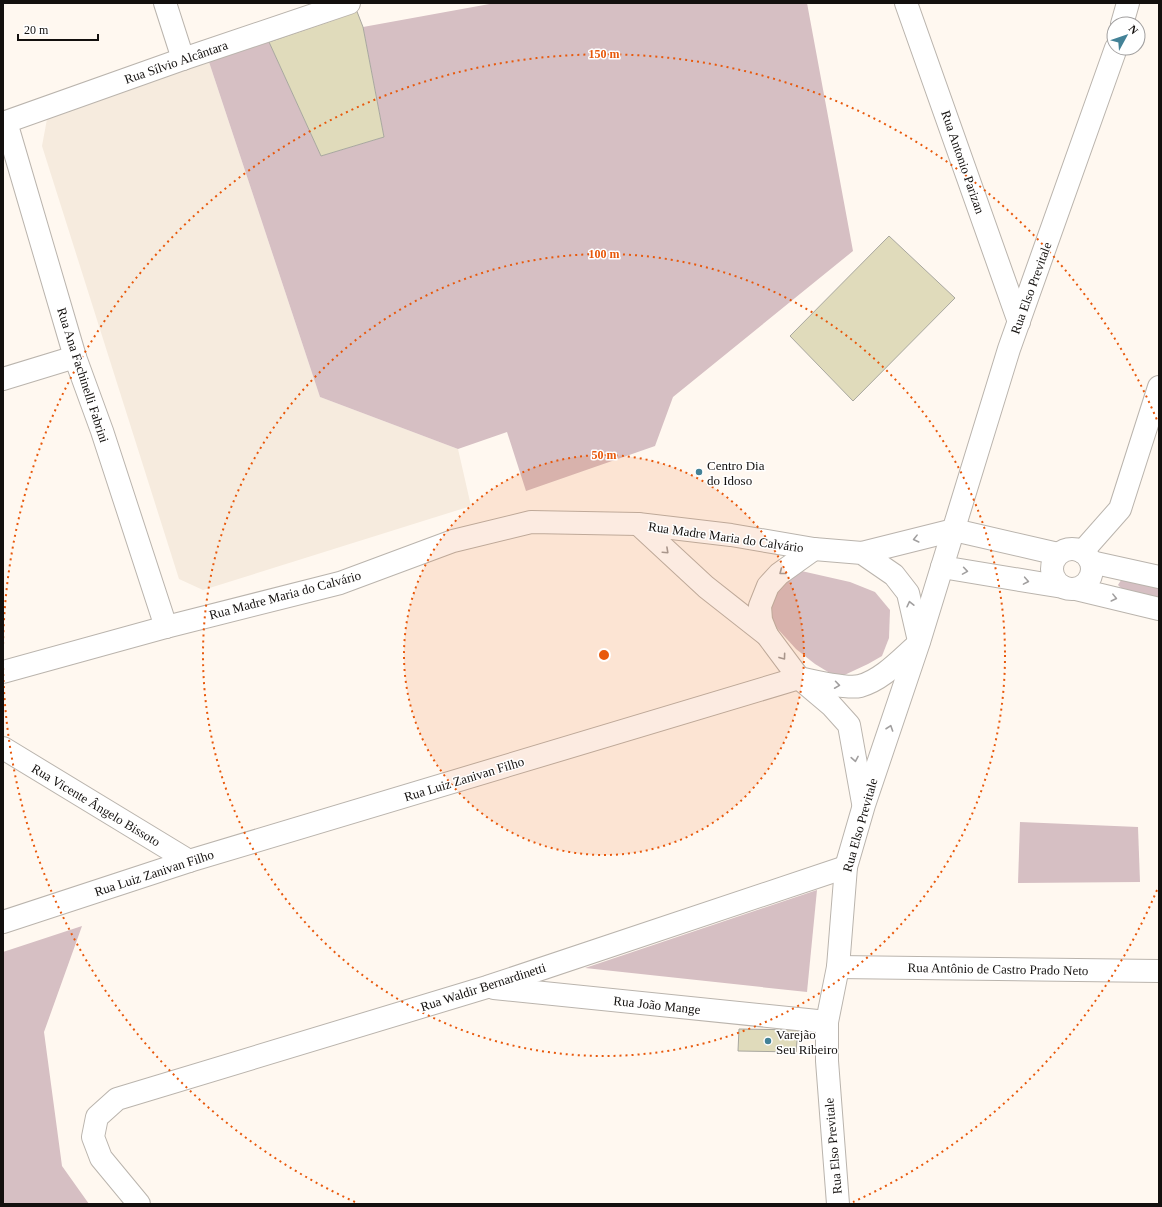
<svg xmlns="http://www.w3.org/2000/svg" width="1162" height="1207" viewBox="0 0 1162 1207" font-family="'Times New Roman',serif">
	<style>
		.built { fill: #f6ebde }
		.green { fill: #d6bfc3 }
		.building { fill: #e0dbbb; stroke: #a8a79f }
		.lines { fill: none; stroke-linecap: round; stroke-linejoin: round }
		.minor-casing { stroke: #bab4ad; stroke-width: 24 }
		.minor { stroke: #fff; stroke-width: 22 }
		.oneway { stroke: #a19f9f }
		.ring { fill: none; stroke: #e8590c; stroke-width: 2; stroke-dasharray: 2 4 }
		.poi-dot { fill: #438297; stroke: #fff; stroke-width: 1.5 }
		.labels { text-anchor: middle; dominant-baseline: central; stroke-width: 3; stroke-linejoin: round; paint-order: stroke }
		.street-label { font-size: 13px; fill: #13100e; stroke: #fff }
		.poi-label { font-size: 13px; fill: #13100e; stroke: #fff; text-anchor: start }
		.centre { fill: #e8590c; stroke: #fff; stroke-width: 2 }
		.ring-label { font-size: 12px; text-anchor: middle; font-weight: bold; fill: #e8590c; stroke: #fff; stroke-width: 3; stroke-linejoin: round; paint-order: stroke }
	</style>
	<rect width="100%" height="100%" fill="#fff8f0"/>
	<!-- built -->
	<polygon class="built" points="209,62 320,397 458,449 471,506 203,590 179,579 42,146 47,119 75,104"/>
	<!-- green -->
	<g class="green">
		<polygon points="495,3 807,3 853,251 673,397 655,446 526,491 507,432 458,449 320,397 209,62 269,42 321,156 384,137 363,27"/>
		<polygon points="797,570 850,582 875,592 890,610 889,638 882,656 868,664 838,678 815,664 796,649 775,626 769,611 780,583"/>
		<polygon points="1123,577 1159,585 1159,600 1123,590 1118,585"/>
		<polygon points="1020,822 1138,827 1140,882 1018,883"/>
		<polygon points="817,890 807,992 585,968"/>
		<polygon points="82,926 44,1032 62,1166 89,1204 3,1204 3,952"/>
	</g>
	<!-- building -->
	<g class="building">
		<polygon points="356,9 363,27 384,137 321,156 269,42 330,21"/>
		<polygon points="889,236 955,298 853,401 790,336"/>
		<polygon points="739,1029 798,1030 796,1052 738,1051"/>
	</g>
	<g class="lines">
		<defs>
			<g id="minor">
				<polyline points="165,3 183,59"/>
				<polyline points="906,3 1019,322"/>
				<polyline points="1122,24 1128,3"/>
				<polyline points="6,122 75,357 102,431 166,627"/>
				<polyline points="3,123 183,59 349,3"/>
				<polyline points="3,379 75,357"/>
				<polyline points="638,524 706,587 767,635 799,678 831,705 849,725 863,803"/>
				<circle cx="1072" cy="569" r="20"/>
				<polyline points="1082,552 1120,509 1159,387"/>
				<polyline points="862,553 954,530 1058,554"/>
				<polyline points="1091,562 1159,577"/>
				<polyline points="942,567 1063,587"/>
				<polyline points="1076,589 1159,609"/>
				<polyline points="767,635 761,620 760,606 768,586 779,574 814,549"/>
				<polyline points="3,672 166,627 340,583 453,541 531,522 638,524 731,535 814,549 862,553 894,575 908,593 919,641"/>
				<polyline points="3,748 189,861"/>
				<path d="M3 922 189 861 799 678C812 681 848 689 860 686 882 680 900 660 917 645"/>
				<polyline points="838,967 1159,971"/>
				<polyline points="494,988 827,1022"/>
				<polyline points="139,1204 101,1158 93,1137 97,1117 117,1099 487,987 846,867"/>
				<polyline points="838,1204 827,1061 827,1022 838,967 846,867 864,805 919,642 1009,349 1116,48"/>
			</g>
		</defs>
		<!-- minor casing -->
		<use href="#minor" class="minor-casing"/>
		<!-- minor -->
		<use href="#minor" class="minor"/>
	</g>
	<!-- one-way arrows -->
	<defs><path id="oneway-chevron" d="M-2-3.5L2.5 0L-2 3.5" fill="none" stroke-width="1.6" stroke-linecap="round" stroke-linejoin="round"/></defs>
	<g class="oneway">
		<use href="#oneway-chevron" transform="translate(916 539) rotate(166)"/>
		<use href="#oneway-chevron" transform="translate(666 551) rotate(43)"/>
		<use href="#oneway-chevron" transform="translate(965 571) rotate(9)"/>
		<use href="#oneway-chevron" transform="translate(782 572) rotate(142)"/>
		<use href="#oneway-chevron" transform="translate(1026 581) rotate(10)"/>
		<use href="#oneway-chevron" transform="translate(1114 598) rotate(14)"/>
		<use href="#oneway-chevron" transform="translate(910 604) rotate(-103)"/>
		<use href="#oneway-chevron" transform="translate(783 657) rotate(54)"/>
		<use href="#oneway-chevron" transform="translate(837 685) rotate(8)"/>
		<use href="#oneway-chevron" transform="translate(890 728) rotate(-71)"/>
		<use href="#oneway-chevron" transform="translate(855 759) rotate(80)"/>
	</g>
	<!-- distance rings -->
	<circle cx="604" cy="655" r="200" fill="#e8590c" fill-opacity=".12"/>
	<g class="ring">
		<circle cx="604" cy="655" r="200"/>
		<circle cx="604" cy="655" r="401"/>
		<path d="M1157 890A601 601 0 0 1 853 1202M355 1202A601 601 0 0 1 3 660M3 650A601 601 0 0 1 1157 420"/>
	</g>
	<!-- markers -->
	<g class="poi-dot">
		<circle cx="699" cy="472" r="4"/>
		<circle cx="768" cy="1041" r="4"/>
	</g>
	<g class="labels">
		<!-- street labels -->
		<g class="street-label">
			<text transform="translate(176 62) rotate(-19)">Rua Sílvio Alcântara</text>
			<text transform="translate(963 162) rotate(71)">Rua Antonio Parizan</text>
			<text transform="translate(1031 288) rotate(-70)">Rua Elso Previtale</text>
			<text transform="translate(83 375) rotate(72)">Rua Ana Fachinelli Fabrini</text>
			<text transform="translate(726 537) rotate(8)">Rua Madre Maria do Calvário</text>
			<text transform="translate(285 595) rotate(-15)">Rua Madre Maria do Calvário</text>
			<text transform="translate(464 779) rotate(-17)">Rua Luiz Zanivan Filho</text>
			<text transform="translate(96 805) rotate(31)">Rua Vicente Ângelo Bissoto</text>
			<text transform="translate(860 825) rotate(-74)">Rua Elso Previtale</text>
			<text transform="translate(154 873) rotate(-18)">Rua Luiz Zanivan Filho</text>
			<text transform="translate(998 969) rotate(1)">Rua Antônio de Castro Prado Neto</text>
			<text transform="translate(483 987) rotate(-18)">Rua Waldir Bernardinetti</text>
			<text transform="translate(657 1005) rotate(6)">Rua João Mange</text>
			<text transform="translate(833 1146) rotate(-95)">Rua Elso Previtale</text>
		</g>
		<!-- poi labels -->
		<g class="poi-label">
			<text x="707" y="465">Centro Dia<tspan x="707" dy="15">do Idoso</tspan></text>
			<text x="776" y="1034">Varejão<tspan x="776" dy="15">Seu Ribeiro</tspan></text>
		</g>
	</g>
	<circle cx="604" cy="655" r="6" class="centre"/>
	<g class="ring-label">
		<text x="604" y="58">150 m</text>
		<text x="604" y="258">100 m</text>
		<text x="604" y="459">50 m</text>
	</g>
	<!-- border -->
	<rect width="1162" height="1207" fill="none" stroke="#13100e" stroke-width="8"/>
	<!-- north arrow -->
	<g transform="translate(1126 36) rotate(50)"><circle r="19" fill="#ffffff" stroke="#a19f9f"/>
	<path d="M0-3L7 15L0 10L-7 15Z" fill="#438297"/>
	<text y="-6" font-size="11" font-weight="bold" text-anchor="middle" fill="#13100e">N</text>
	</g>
	<!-- scale -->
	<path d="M18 34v6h80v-6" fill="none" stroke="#13100e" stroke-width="2"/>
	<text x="24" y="34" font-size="12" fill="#13100e" stroke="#ffffff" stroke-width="3" paint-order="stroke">20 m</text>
</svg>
